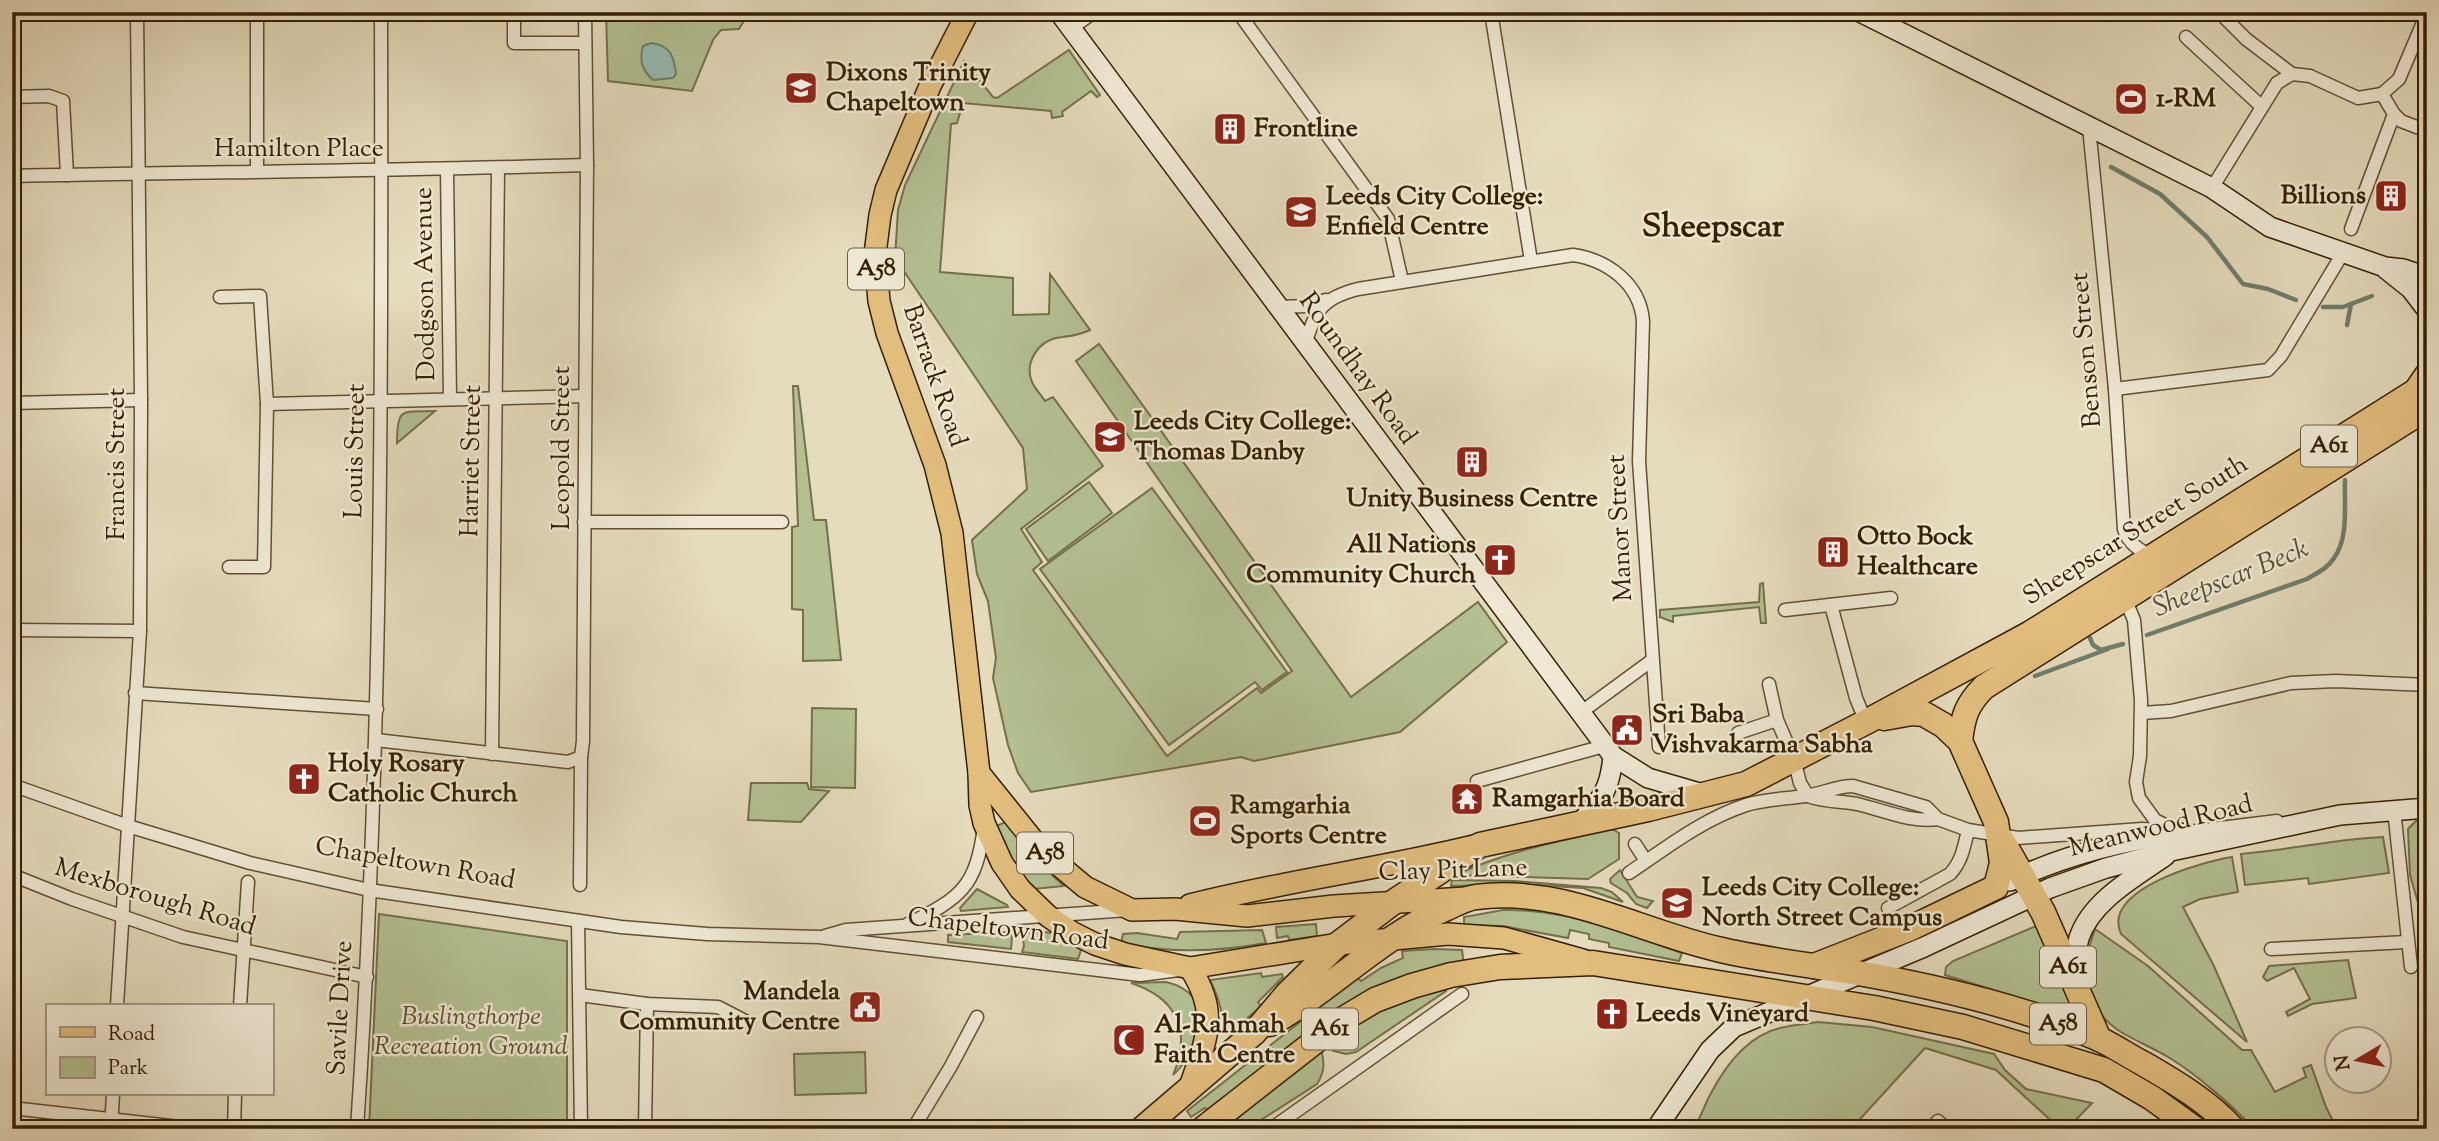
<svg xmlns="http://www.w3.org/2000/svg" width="2439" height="1141" viewBox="0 0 2439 1141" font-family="'Sorts Mill Goudy',serif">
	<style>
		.green { fill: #b3c092; stroke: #74704a; stroke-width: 2 }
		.water { fill: #96bbb2; stroke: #6f7d6c; stroke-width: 2 }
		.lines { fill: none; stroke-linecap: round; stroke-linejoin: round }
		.stream { stroke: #6f7d6c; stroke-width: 4.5 }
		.street-casing { stroke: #614f32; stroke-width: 15 }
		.secondary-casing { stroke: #352003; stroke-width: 22 }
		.primary-casing { stroke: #352003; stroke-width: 24 }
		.highway-casing { stroke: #352003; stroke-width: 27 }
		.street { stroke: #eee8d4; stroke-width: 12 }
		.secondary { stroke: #eee8d4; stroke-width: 19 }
		.primary { stroke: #e2be7e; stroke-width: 21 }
		.highway { stroke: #e2be7e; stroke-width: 24 }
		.labels { text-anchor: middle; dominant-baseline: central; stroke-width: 5; stroke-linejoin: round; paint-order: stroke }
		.shield { fill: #eee8d4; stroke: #6c5c42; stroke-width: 2 }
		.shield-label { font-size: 24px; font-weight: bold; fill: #352003 }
		.poi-label { font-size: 26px; font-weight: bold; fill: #352003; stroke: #eee8d4; text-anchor: start }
		.street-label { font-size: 26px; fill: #352003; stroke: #eee8d4 }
		.park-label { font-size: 26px; font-style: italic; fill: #5b502e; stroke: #eee8d4 }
		.water-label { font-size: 28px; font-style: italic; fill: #524e38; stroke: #eee8d4 }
		.district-label { font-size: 33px; font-weight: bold; fill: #352003; stroke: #eee8d4 }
	</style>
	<rect width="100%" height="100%" fill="#e5dbbd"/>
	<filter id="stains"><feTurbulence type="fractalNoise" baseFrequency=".00286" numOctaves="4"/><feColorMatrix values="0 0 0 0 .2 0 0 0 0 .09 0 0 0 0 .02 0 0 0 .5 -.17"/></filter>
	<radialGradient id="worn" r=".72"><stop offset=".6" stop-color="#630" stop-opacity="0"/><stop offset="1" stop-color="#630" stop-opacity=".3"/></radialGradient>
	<!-- green -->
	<g class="green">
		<polygon points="606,12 741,12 745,19 739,29 721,30 713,40 692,91 608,81"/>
		<path d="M1069 50 1100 95 1097 97 1091 91 1062 112 1063 116 1052 118 1051 111 963 103 957 123 951 124 940 272 1013 278V315L1049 314 1050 274 1090 330C1078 336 1068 336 1056 338 1038 342 1024 363 1032 382 1035 389 1041 395 1045 401L1053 397 1103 466 1021 529 1042 562 1033 570 1167 756 1257 688 1261 693 1292 671 1076 361 1099 344 1351 697 1478 602 1507 642 1400 732 1254 761 1241 757 1031 792 1018 773 1008 745 993 678 996 658 988 601 977 574 972 540 1027 489 1023 448 895 258 898 210 905 185 964 61 993 97 997 98Z"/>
		<polygon points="793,386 798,386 814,520 826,520 841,660 803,661 803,610 792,609 792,527 798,526"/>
		<path d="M435 411 397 443C397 406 402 412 435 411Z"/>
		<polygon points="1089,482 1112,513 1048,561 1026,529"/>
		<polygon points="1152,488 1287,672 1262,690 1255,682 1169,745 1040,569"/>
		<polygon points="1763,583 1766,623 1761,623 1759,607 1673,616 1673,622 1660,617 1660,610 1759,602 1760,584"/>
		<polygon points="812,708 856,709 855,788 811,787"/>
		<polygon points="751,783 807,783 809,789 829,791 801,822 748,820"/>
		<polygon points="2427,820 2427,905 2419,906 2410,875 2408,829 2416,821"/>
		<polygon points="1006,822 1038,862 1064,886 1033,889 1011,857 996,826"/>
		<path d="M1612 829 1619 833V859L1588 879 1455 875C1506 852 1558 841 1612 829Z"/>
		<path d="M2383 837 2389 873 2309 884 2308 878 2245 885 2241 854C2289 850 2335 839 2383 837Z"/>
		<path d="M2232 857 2238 892 2200 899 2183 907 2213 964 2247 1042 2121 934C2101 890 2201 862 2232 857Z"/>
		<polygon points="1620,870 1637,897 1653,901 1647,908 1636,904 1627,893 1611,883 1610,879"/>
		<polygon points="1452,880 1515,881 1601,888 1612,892 1623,902 1583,888 1515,884 1451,886"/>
		<polygon points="977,889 1007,905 1008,907 961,911 960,908"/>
		<path d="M1503 910C1566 909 1624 932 1682 953L1679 961 1609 947V943L1589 939V934L1570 930 1568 938 1503 926 1464 925V917Z"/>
		<polygon points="379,914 567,941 567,1129 369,1129"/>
		<polygon points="1316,924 1317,936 1289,940 1288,936 1277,938 1276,927"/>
		<polygon points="2041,924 2081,1017 1945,975 1946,967 1953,961"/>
		<path d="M2095 929 2148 966 2242 1050H2251L2275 1092 2306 1077 2303 1068 2311 1065 2326 1107 2337 1129H2254C2233 1106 2195 1073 2168 1057 2153 1048 2136 1041 2121 1032 2082 1007 2080 969 2095 929Z"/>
		<path d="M1262 930 1266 943C1217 952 1170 954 1121 943L1123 934 1137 933 1177 939 1180 932Z"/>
		<polygon points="1008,932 1012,936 1011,949 948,942 948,935"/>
		<polygon points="1043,932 1052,933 1081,950 1078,959 1022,952 1024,946 1022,933"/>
		<polygon points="1434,949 1462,950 1464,964 1447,968 1209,1111 1205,1108 1191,1117 1187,1111 1357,977 1361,981 1381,968 1403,958 1402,951"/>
		<polygon points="2348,960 2356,998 2312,1004 2288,1016 2286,1012 2310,999 2294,968 2267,981 2263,977 2269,966"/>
		<path d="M1261 973 1262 977 1282 974 1283 977 1258 1002 1261 1006 1232 1032 1223 1028C1223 1010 1218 996 1210 980Z"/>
		<path d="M1166 982C1218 994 1203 1047 1173 1075 1192 1031 1177 998 1131 983Z"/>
		<polygon points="1442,987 1446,991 1356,1052 1346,1054 1333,1051 1328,1042 1393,1004"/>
		<path d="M1818 1022 1872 1027 1994 1054 2005 1070 2026 1089 2092 1103 2067 1129H2060L1996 1070 1925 1048 1851 1129H1693C1701 1118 1704 1106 1710 1095 1725 1066 1747 1036 1780 1028 1792 1025 1806 1024 1818 1022Z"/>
		<path d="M1320 1047C1325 1061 1325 1072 1317 1084L1247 1129H1221Z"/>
		<polygon points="865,1052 866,1093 795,1095 794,1054"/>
	</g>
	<!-- water -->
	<path class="water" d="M651 43C670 45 674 56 676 74L673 78 653 80C642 70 639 61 643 46Z"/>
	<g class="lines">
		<!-- stream -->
		<g class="stream">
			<polyline points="2111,167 2160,194 2207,237 2243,284 2268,289 2296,300"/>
			<polyline points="2323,307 2343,307 2372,296"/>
			<polyline points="2347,325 2351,304"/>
			<path d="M2147 635 2307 579C2317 573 2328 568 2334 558 2349 538 2344 504 2345 480"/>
			<polyline points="2090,638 2093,645 2101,650 2123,644"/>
			<polyline points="2035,676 2108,649"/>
		</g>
		<defs>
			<g id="street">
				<polyline points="514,12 514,43 585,43"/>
				<polyline points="1238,12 1388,219 1402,281"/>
				<polyline points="1491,12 1531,261"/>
				<polyline points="2219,12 2246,39 2292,74 2310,76 2358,98 2382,94"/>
				<polyline points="1072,28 1094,12"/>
				<polyline points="2186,37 2261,106"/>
				<polyline points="12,97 49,96 63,101 67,175"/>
				<polyline points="2394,114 2401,121 2427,131"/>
				<path d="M2089 127 2115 389 2124 529C2128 543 2139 550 2151 556"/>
				<polyline points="447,169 450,399"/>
				<polyline points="257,171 257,12"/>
				<path d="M12 176C204 172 395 171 587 165"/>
				<polyline points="2212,188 2277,83 2292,74"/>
				<polyline points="2351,229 2394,114 2382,94 2399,79 2427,13"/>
				<polyline points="220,297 260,296 267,404 264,567 229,567"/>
				<polyline points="1279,307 1306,306 1326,300"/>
				<path d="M1305 344C1316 310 1322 298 1358 289L1573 255C1608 260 1640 284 1643 321L1639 461 1659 747"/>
				<polyline points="2115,389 2268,370 2281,356 2343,253"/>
				<polyline points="12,403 141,400"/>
				<polyline points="267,404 585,396"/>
				<polyline points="584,522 782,522"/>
				<polyline points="2123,594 2134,620 2141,700 2140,756 2136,782 2139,798 2155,820 2173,829"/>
				<polyline points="1831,605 1856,698 1866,722"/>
				<polyline points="1785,610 1891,598"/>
				<polyline points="12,630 140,631"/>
				<polyline points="1769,684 1777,720 1794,759 1800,783 1808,796"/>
				<polyline points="135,693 377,709"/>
				<polyline points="1580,713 1651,661"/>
				<polyline points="2142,713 2171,711 2291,683 2336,681 2427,685"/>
				<polyline points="1738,733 1777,720"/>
				<polyline points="376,740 568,762 581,757"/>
				<polyline points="492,754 498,168"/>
				<polyline points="1477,781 1604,746"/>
				<polyline points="12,785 128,826 250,863 369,890 621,927 707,934 819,937 1140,975 1179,970"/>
				<path d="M1808 796C1825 802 1840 801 1857 804 1883 810 1911 823 1938 819"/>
				<polyline points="2394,810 2411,967"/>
				<polyline points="1635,844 1646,861"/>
				<path d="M1629 873C1666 848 1703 819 1746 805 1765 799 1785 799 1805 796 1822 794 1836 786 1853 786L1926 807 1938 819 1968 830 2018 838 2142 829 2180 833 2277 821"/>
				<polyline points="12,875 72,899 183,937 367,977"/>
				<polyline points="12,883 13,785"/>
				<polyline points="580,885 581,757 583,741 587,165 585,12"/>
				<path d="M1888 908 1950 874C1962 861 1964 847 1968 830"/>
				<polyline points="578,921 581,1129"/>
				<path d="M908 924C961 898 976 887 984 827"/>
				<polyline points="825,936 846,930 1128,910"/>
				<polyline points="2271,949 2407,942"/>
				<polyline points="580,995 647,1004 718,1007 745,1021"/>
				<polyline points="117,1006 140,631 141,400 137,12"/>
				<polyline points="240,1006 248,882"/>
				<polyline points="12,1108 197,1129"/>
				<polyline points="111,1129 113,1094"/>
				<polyline points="234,1129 235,1094"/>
				<path d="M357 1129C382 757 382 384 381 12"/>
				<polyline points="645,1129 647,1004"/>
				<polyline points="913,1129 951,1066 977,1017"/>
				<polyline points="1271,1129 1462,994"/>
				<polyline points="1931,1129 1938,1121 1947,1129"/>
			</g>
			<g id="secondary">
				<polyline points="1059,12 1613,756 1648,778 1703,794"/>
				<polyline points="1860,12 2212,188 2270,227 2385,267 2403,269 2427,277"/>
				<polyline points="2386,269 2411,289 2427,310"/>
				<path d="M1581 822C1602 798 1610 790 1613 756"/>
				<path d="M2010 881C2065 855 2120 841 2180 833"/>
				<path d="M2072 975C2075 963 2076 950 2079 938 2091 901 2135 877 2165 856"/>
				<polyline points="1656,1129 1710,1050 1734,1027 1924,947 2050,888 2106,868 2171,851 2340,815 2427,808"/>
			</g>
			<g id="primary">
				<polyline points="968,12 930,86 886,190 880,215 875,254 879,301 887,333 935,465 952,533 979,773 980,805 984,823 1002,863 1020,889 1048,916 1073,933 1095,944 1125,954 1190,968 1338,944 1448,934 1504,938 1583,960"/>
				<polyline points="979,773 1041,850 1085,887 1132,910 1175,909 1247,916 1334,906 1466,898"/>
				<path d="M1190 905C1284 881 1380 869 1474 846"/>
				<path d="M1190 968C1220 1014 1206 1039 1190 1087"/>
			</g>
			<g id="highway">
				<path d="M1960 741C1963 717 1966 705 1984 687L2427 408"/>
				<polyline points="2002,840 2043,912 2099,1039"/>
				<polyline points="1814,966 1911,928 1996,887 2002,863 1996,822 1960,741 1943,725 1924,714 1912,713 1884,718"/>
				<path d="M1270 1024C1332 990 1380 936 1447 908 1456 904 1466 898 1476 897 1562 886 1636 930 1717 949 1763 960 1811 965 1858 973 1938 987 2022 1007 2097 1038 2113 1045 2128 1056 2144 1064 2175 1082 2209 1102 2233 1129"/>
				<polyline points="1142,1129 1254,1033 1287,994 1338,944 1395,901 1480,845 1648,809 1746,784 1866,722 2029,634 2378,415 2416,391 2427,375"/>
				<polyline points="1203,1129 1345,1018 1375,1000 1412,986 1451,975 1500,967 1593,963 1874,1008 1963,1027 2104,1070 2152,1098 2195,1129"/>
			</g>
		</defs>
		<!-- street casing -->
		<use href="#street" class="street-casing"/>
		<!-- secondary casing -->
		<use href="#secondary" class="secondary-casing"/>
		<!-- primary casing -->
		<use href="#primary" class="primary-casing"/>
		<!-- highway casing -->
		<use href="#highway" class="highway-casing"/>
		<!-- street -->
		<use href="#street" class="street"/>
		<!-- secondary -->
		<use href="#secondary" class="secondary"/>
		<!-- primary -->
		<use href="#primary" class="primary"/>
		<!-- highway -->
		<use href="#highway" class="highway"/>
	</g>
	<!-- icons -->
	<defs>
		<symbol id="school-square" viewBox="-11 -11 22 22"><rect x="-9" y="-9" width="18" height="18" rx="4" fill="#8f2418" stroke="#eee8d4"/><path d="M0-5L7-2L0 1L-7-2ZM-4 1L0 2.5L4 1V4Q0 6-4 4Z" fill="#fff"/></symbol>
		<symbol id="stadium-square" viewBox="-11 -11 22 22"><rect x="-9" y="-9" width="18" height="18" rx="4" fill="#8f2418" stroke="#eee8d4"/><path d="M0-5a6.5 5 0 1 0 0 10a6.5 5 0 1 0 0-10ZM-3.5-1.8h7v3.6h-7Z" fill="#fff"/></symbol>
		<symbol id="building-square" viewBox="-11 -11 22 22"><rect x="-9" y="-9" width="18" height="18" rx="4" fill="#8f2418" stroke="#eee8d4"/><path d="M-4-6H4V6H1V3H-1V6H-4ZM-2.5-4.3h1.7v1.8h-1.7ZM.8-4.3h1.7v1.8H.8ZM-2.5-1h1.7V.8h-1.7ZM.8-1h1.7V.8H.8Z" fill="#fff"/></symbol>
		<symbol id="university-square" viewBox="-11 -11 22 22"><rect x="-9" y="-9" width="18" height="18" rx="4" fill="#8f2418" stroke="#eee8d4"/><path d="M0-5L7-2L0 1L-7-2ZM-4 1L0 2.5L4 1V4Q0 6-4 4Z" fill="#fff"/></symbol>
		<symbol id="church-square" viewBox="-11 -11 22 22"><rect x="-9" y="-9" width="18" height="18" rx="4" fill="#8f2418" stroke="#eee8d4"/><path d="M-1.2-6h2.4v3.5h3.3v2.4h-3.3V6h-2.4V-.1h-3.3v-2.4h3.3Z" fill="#fff"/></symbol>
		<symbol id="civic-square" viewBox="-11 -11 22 22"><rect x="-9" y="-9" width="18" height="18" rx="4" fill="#8f2418" stroke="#eee8d4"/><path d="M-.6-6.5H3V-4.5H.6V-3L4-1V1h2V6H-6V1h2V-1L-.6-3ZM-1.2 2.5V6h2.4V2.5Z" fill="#fff"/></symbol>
		<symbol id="temple-square" viewBox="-11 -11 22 22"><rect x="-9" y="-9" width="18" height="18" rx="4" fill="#8f2418" stroke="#eee8d4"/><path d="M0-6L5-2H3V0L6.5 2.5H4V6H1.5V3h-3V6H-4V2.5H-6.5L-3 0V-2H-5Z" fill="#fff"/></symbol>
		<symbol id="mosque-square" viewBox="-11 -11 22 22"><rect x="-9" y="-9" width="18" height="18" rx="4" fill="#8f2418" stroke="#eee8d4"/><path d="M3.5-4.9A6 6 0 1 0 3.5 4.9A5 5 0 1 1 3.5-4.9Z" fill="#fff"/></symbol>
	</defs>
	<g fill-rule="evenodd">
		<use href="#school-square" x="782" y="69" width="38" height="38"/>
		<use href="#stadium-square" x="2112" y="80" width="38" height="38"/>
		<use href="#building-square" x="1211" y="110" width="38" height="38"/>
		<use href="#building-square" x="2372" y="177" width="38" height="38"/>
		<use href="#university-square" x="1282" y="193" width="38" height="38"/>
		<use href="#university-square" x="1091" y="418" width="38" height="38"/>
		<use href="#building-square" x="1453" y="443" width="38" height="38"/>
		<use href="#building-square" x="1814" y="533" width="38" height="38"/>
		<use href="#church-square" x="1481" y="541" width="38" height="38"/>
		<use href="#civic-square" x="1608" y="711" width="38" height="38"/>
		<use href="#church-square" x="285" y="760" width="38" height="38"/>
		<use href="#temple-square" x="1448" y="780" width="38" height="38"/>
		<use href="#stadium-square" x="1186" y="802" width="38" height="38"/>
		<use href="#university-square" x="1658" y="884" width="38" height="38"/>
		<use href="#civic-square" x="846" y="988" width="38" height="38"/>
		<use href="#church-square" x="1593" y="995" width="38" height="38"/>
		<use href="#mosque-square" x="1110" y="1021" width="38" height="38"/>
	</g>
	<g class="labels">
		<!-- shield labels -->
		<g class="shield">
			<rect x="848" y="248.5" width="56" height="41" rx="5"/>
			<rect x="2301" y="425.5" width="56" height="41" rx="5"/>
			<rect x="1017" y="832.5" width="56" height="41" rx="5"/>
			<rect x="2040" y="946.5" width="56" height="41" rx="5"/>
			<rect x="2030" y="1003.5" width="56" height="41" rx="5"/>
			<rect x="1302" y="1008.5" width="56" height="41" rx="5"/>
		</g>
		<g class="shield-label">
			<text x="876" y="269">A58</text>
			<text x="2329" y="446">A61</text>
			<text x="1045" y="853">A58</text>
			<text x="2068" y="967">A61</text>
			<text x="2058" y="1024">A58</text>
			<text x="1330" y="1029">A61</text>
		</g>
		<!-- poi labels -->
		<g class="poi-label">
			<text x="826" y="73">Dixons Trinity<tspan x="826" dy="30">Chapeltown</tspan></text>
			<text x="2156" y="99">1-RM</text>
			<text x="1254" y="129">Frontline</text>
			<text x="2366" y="196" text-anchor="end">Billions</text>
			<text x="1326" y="197">Leeds City College:<tspan x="1326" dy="30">Enfield Centre</tspan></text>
			<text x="1134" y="422">Leeds City College:<tspan x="1134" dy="30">Thomas Danby</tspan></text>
			<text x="1472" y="499" text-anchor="middle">Unity Business Centre</text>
			<text x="1857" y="537">Otto Bock<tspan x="1857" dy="30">Healthcare</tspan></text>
			<text x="1476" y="545" text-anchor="end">All Nations<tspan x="1476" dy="30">Community Church</tspan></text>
			<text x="1652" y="715">Sri Baba<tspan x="1652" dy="30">Vishvakarma Sabha</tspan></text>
			<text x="328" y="764">Holy Rosary<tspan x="328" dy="30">Catholic Church</tspan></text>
			<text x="1492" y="799">Ramgarhia Board</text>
			<text x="1230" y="806">Ramgarhia<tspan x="1230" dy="30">Sports Centre</tspan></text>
			<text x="1702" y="888">Leeds City College:<tspan x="1702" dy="30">North Street Campus</tspan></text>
			<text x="840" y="992" text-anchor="end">Mandela<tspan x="840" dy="30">Community Centre</tspan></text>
			<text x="1636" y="1014">Leeds Vineyard</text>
			<text x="1154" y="1025">Al-Rahmah<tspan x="1154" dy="30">Faith Centre</tspan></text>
		</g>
		<!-- street labels -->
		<g class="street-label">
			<text x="299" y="149">Hamilton Place</text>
			<text transform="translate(426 284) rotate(-91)">Dodgson Avenue</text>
			<text transform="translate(2087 350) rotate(-95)">Benson Street</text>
			<text transform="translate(1357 369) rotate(54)">Roundhay Road</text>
			<text transform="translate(934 376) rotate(71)">Barrack Road</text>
			<text transform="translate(562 448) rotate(-90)">Leopold Street</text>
			<text transform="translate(356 451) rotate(-89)">Louis Street</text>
			<text transform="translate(472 461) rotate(-89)">Harriet Street</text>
			<text transform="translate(117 464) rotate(-90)">Francis Street</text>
			<text transform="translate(1621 528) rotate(-93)">Manor Street</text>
			<text transform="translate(2136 531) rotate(-32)">Sheepscar Street South</text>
			<text transform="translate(2161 827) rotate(-14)">Meanwood Road</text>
			<text transform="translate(415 864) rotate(10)">Chapeltown Road</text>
			<text transform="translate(1453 871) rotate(-2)">Clay Pit Lane</text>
			<text transform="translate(155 898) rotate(17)">Mexborough Road</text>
			<text transform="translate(1008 930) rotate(7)">Chapeltown Road</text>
			<text transform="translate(341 1008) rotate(-87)">Savile Drive</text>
		</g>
		<!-- park labels -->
		<g class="park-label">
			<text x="471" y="1017">Buslingthorpe<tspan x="471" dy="30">Recreation Ground</tspan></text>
		</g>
		<!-- water labels -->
		<g class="water-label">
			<text transform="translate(2231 579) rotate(-22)">Sheepscar Beck</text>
		</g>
		<!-- district labels -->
		<g class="district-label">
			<text x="1713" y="228">Sheepscar</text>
		</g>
	</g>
	<!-- margin -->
	<rect width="2439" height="1141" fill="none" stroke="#e5dbbd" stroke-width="42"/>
	<rect x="14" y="14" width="2411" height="1113" fill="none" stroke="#352003" stroke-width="3.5"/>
	<rect x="21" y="21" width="2397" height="1099" fill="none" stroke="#352003" stroke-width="2"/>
	<!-- legend -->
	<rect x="46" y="1004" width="228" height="91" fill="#eee8d4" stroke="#a49880" stroke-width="2"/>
	<rect x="60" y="1027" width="35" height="10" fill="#e2be7e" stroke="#a49880" stroke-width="2"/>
	<text x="108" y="1040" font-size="21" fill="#352003">Road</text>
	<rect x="60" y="1057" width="35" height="21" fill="#b3c092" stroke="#a49880" stroke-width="2"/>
	<text x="108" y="1074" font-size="21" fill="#352003">Park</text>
	<!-- north arrow -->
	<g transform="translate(2358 1060) rotate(260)"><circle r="33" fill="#eee8d4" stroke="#a49880" stroke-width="2"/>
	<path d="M0-5L12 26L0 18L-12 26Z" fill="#8f2418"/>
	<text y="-10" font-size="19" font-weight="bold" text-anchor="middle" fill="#352003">N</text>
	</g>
	<rect width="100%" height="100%" filter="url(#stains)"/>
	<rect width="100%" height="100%" fill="url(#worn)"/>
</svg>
